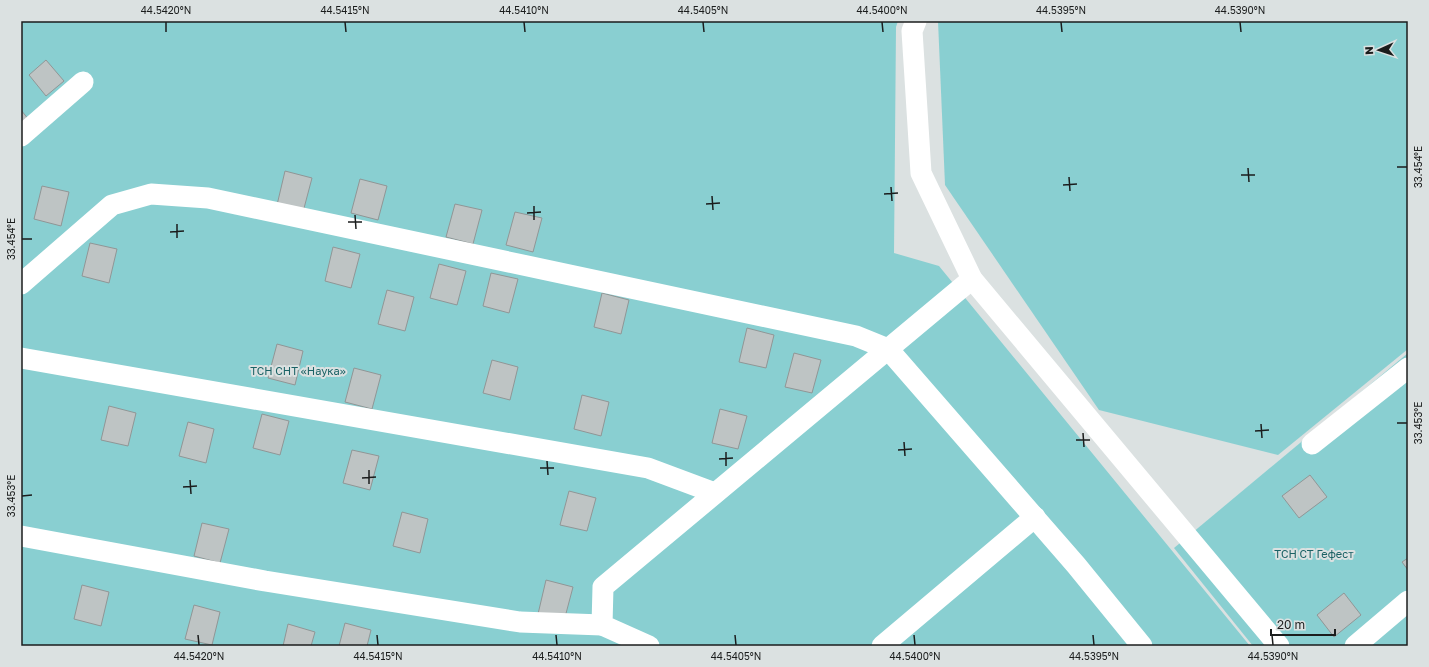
<svg xmlns="http://www.w3.org/2000/svg" width="1429" height="667" viewBox="0 0 1429 667" font-family="'Golos Text',sans-serif">
	<style>
		.green { fill: #89cfd1 }
		.building { fill: #bec4c4; stroke: #909696 }
		.lines { fill: none; stroke-linecap: round; stroke-linejoin: round }
		.minor { stroke: #fff; stroke-width: 21 }
		.ticks { fill: none; stroke: #1b1d1d; stroke-width: 1.5 }
		.labels { text-anchor: middle; dominant-baseline: central; stroke-width: 4; stroke-linejoin: round; paint-order: stroke }
		.park-label { font-size: 11px; fill: #1a6265; stroke: #dbe1e1 }
		.neatline { fill: none; stroke: #1b1d1d; stroke-width: 1.5 }
		.ticks-label { font-size: 10px; text-anchor: middle; fill: #1b1d1d }
	</style>
	<rect width="100%" height="100%" fill="#dbe1e1"/>
	<!-- green -->
	<g class="green">
		<polygon points="21,21 898,21 896,27 894,253 939,266 1250,646 21,646"/>
		<polygon points="938,21 1408,21 1408,349 1278,455 1099,410 945,185"/>
		<polygon points="1408,353 1408,646 1253,646 1174,548"/>
	</g>
	<!-- building -->
	<g class="building">
		<polygon points="46,60 64,81 46,96 29,75"/>
		<polygon points="21,110 29,120 21,126"/>
		<polygon points="285,171 312,178 303,212 277,205"/>
		<polygon points="360,179 387,186 378,220 351,213"/>
		<polygon points="42,186 69,192 61,226 34,219"/>
		<polygon points="455,204 482,210 473,244 446,237"/>
		<polygon points="515,212 542,218 533,252 506,245"/>
		<polygon points="90,243 117,249 109,283 82,276"/>
		<polygon points="333,247 360,254 351,288 325,281"/>
		<polygon points="439,264 466,271 457,305 430,298"/>
		<polygon points="491,273 518,279 509,313 483,306"/>
		<polygon points="387,290 414,297 405,331 378,324"/>
		<polygon points="602,293 629,300 621,334 594,327"/>
		<polygon points="747,328 774,335 766,368 739,362"/>
		<polygon points="277,344 303,351 295,385 268,378"/>
		<polygon points="794,353 821,360 812,393 785,387"/>
		<polygon points="492,360 518,367 510,400 483,393"/>
		<polygon points="354,368 381,375 372,409 345,402"/>
		<polygon points="582,395 609,402 601,436 574,429"/>
		<polygon points="109,406 136,413 128,446 101,440"/>
		<polygon points="720,409 747,416 738,449 712,443"/>
		<polygon points="262,414 289,421 280,455 253,448"/>
		<polygon points="188,422 214,429 206,463 179,456"/>
		<polygon points="352,450 379,456 370,490 343,483"/>
		<polygon points="1310,475 1327,497 1299,518 1282,496"/>
		<polygon points="569,491 596,498 587,531 560,525"/>
		<polygon points="402,512 428,519 420,553 393,546"/>
		<polygon points="202,523 229,529 220,563 194,556"/>
		<polygon points="1408,558 1408,570 1402,562"/>
		<polygon points="546,580 573,587 564,621 538,614"/>
		<polygon points="82,585 109,592 101,626 74,619"/>
		<polygon points="1344,593 1361,615 1334,637 1317,615"/>
		<polygon points="194,605 220,612 212,645 185,639"/>
		<polygon points="345,623 371,630 367,646 339,646"/>
		<polygon points="288,624 315,632 311,646 283,646"/>
	</g>
	<g class="lines">
		<!-- minor -->
		<g class="minor">
			<polyline points="916,21 912,31 921,173 972,279 1279,646"/>
			<polyline points="21,136 83,82"/>
			<polyline points="21,284 112,205 151,194 208,198 856,336 888,349 1076,565 1142,646"/>
			<polyline points="21,358 648,468 715,493"/>
			<polyline points="1312,444 1408,368"/>
			<polyline points="21,536 265,581 520,622 602,625"/>
			<polyline points="649,646 602,625 603,587 972,279"/>
			<polyline points="882,646 1035,517"/>
			<polyline points="1355,646 1408,601"/>
		</g>
	</g>
	<!-- ticks -->
	<path class="ticks" d="M166 22V32M345 22 346 32M524 22 525 32M703 22 704 32M882 22 883 32M1061 22 1062 32M1240 22 1241 32M1397 167H1407M1248 168 1249 182M1241 175H1255M1069 177 1070 191M1063 185 1077 184M891 187 892 201M884 194 898 193M712 196 713 210M706 204 720 203M534 206V220M527 213 541 212M355 215 356 229M348 222H362M177 224V238M170 232 184 231M22 239H32M1397 423H1407M1261 424 1262 438M1255 431 1269 430M1083 433 1084 447M1076 440H1090M904 442 905 456M898 450 912 449M726 452V466M719 459 733 458M547 461 548 475M540 468H554M369 470V484M362 478 376 477M190 480 191 494M183 487 197 486M22 496 32 495M198 635 199 645M377 635 378 645M556 635 557 645M735 635 736 645M914 635 915 645M1093 635 1094 645M1272 635 1273 645"/>
	<g class="labels">
		<!-- park labels -->
		<g class="park-label">
			<text x="298" y="370">ТСН СНТ «Наука»</text>
			<text x="1314" y="553">ТСН СТ Гефест</text>
		</g>
	</g>
	<!-- border -->
	<rect width="1429" height="667" fill="none" stroke="#dbe1e1" stroke-width="44"/>
	<!-- north arrow -->
	<g transform="translate(1379 50) rotate(267)" stroke="#dbe1e1" stroke-width="3" paint-order="stroke">
	<path d="M0-3L7 15L0 10L-7 15Z" fill="#1b1d1d"/>
	<text y="-6" font-size="11" font-weight="bold" text-anchor="middle" fill="#1b1d1d">N</text>
	</g>
	<!-- scale -->
	<path d="M1271 629v6h64v-6" fill="none" stroke="#1b1d1d" stroke-width="2"/>
	<text x="1277" y="629" font-size="12" fill="#1b1d1d" stroke="#dbe1e1" stroke-width="3" paint-order="stroke">20 m</text>
	<rect x="22" y="22" width="1385" height="623" class="neatline"/>
	<g class="ticks-label">
		<text x="166" y="14">44.5420°N</text>
		<text x="345" y="14">44.5415°N</text>
		<text x="524" y="14">44.5410°N</text>
		<text x="703" y="14">44.5405°N</text>
		<text x="882" y="14">44.5400°N</text>
		<text x="1061" y="14">44.5395°N</text>
		<text x="1240" y="14">44.5390°N</text>
		<text transform="translate(1418 167) rotate(-90)" y="4">33.454°E</text>
		<text transform="translate(11 239) rotate(-90)" y="4">33.454°E</text>
		<text transform="translate(1418 423) rotate(-90)" y="4">33.453°E</text>
		<text transform="translate(11 496) rotate(-90)" y="4">33.453°E</text>
		<text x="199" y="660">44.5420°N</text>
		<text x="378" y="660">44.5415°N</text>
		<text x="557" y="660">44.5410°N</text>
		<text x="736" y="660">44.5405°N</text>
		<text x="915" y="660">44.5400°N</text>
		<text x="1094" y="660">44.5395°N</text>
		<text x="1273" y="660">44.5390°N</text>
	</g>
</svg>
